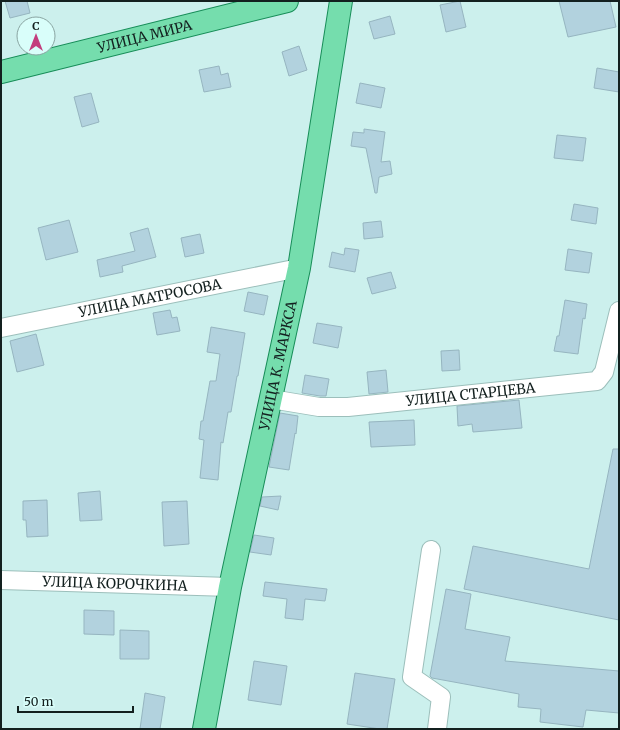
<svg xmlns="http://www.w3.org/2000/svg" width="620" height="730" viewBox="0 0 620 730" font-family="Merriweather,serif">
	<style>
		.building { fill: #b2d2de; stroke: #96b5c0 }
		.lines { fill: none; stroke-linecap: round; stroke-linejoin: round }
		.minor-casing { stroke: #9cbfbb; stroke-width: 20 }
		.major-casing { stroke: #178d58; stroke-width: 24 }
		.minor { stroke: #fff; stroke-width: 18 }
		.major { stroke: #75ddad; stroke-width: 22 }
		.labels { text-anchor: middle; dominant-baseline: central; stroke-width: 4; stroke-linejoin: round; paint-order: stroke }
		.street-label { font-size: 14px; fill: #13201f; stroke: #d9fefa }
	</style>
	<rect width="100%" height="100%" fill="#ccf0ed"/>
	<!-- building -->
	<g class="building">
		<polygon points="5,1 27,1 30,13 10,18"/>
		<polygon points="460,1 466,27 446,32 440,5"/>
		<polygon points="559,1 610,1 616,27 568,37"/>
		<polygon points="390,16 395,34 374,39 369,22"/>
		<polygon points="299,46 307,70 289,76 282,52"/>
		<polygon points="219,66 221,75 228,73 231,87 204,92 199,70"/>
		<polygon points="597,68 619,72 619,92 594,88"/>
		<polygon points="360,83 385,88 381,108 356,103"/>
		<polygon points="91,93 99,122 82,127 74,97"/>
		<polygon points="364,129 385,132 381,162 390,161 392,174 379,177 377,193 375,193 366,148 351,146 353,132 364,133"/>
		<polygon points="557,135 586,138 583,161 554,158"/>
		<polygon points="574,204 598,208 596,224 571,220"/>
		<polygon points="69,220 78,252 46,260 38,228"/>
		<polygon points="381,221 383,237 364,239 363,223"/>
		<polygon points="148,228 156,257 122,266 123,272 100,277 97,260 135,251 130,233"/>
		<polygon points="200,234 204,253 185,257 181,238"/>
		<polygon points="345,248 359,250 355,272 329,267 332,252 344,255"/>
		<polygon points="568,249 592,253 589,273 565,270"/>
		<polygon points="391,272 396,288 372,294 367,278"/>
		<polygon points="248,292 268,296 264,315 244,311"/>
		<polygon points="565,300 587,304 585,319 583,318 578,354 554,351 557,336 559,336"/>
		<polygon points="170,310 172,318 177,317 180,331 157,335 153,313"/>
		<polygon points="317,323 342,327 338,348 313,343"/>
		<polygon points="211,327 245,333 238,376 237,376 231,412 228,412 223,443 221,442 218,480 200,478 204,440 199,439 201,421 203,421 210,381 216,381 220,354 207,352"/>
		<polygon points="36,334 44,365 17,372 10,341"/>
		<polygon points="459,350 460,370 442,371 441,351"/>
		<polygon points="386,370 388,392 369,394 367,372"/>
		<polygon points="305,375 329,379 326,396 320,396 302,393"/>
		<polygon points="519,400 522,428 473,432 472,424 458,426 457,406"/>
		<polygon points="280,413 298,416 296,434 295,433 289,470 269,467"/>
		<polygon points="414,420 415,445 371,447 369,422"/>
		<polygon points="613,449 619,449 619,620 464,589 473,546 589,569"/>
		<polygon points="100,491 102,520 80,521 78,493"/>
		<polygon points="281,496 278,510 260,506 262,497"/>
		<polygon points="47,500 48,536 27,537 26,520 23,520 23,501"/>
		<polygon points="187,501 189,544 164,546 162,502"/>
		<polygon points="254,535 274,538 271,555 250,552"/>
		<polygon points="265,582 327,589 325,601 305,599 303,620 285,618 287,599 263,596"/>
		<polygon points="446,589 471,594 465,629 510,637 505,661 619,671 619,713 586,710 583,727 540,722 541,709 518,707 519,694 432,678 430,676"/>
		<polygon points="84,610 114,611 114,635 84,634"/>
		<polygon points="120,630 149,631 149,659 120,659"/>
		<polygon points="254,661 287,666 281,705 248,700"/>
		<polygon points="355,673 395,679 387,729 380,729 347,724"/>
		<polygon points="145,693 165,697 160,729 140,729"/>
	</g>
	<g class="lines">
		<defs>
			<g id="minor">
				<path id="s1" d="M1 328 299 268"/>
				<path id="s2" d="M271 399 319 407H348L597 381 604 372 619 311"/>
				<polyline points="431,550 412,677 441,697 437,729"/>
				<path id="s3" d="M1 580 230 587"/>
			</g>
			<g id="major">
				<path id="s4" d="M1 72 287 1"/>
				<path id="s5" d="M204 729 230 587 299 268 341 1"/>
			</g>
		</defs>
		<!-- minor casing -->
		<use href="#minor" class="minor-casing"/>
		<!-- major casing -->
		<use href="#major" class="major-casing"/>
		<!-- minor -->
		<use href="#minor" class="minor"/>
		<!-- major -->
		<use href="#major" class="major"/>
	</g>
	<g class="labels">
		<!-- street labels -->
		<g class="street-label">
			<text stroke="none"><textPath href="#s4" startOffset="148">УЛИЦА МИРА</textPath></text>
			<text stroke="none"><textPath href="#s1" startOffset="152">УЛИЦА МАТРОСОВА</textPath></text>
			<text stroke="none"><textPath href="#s5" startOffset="371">УЛИЦА К. МАРКСА</textPath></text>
			<text stroke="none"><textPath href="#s2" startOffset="201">УЛИЦА СТАРЦЕВА</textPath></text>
			<text stroke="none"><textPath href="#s3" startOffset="114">УЛИЦА КОРОЧКИНА</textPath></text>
		</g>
	</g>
	<!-- border -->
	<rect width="620" height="730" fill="none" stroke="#13201f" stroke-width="4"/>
	<!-- north arrow -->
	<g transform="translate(36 36)"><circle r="19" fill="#d9fefa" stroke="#8aa5a2"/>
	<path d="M0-3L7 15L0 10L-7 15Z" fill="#c33d7d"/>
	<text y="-6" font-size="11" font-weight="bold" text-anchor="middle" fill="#13201f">С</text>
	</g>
	<!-- scale -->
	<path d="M18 706v6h115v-6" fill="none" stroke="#13201f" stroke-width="2"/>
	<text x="24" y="706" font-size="12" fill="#13201f" stroke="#d9fefa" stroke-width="3" paint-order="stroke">50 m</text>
</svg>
